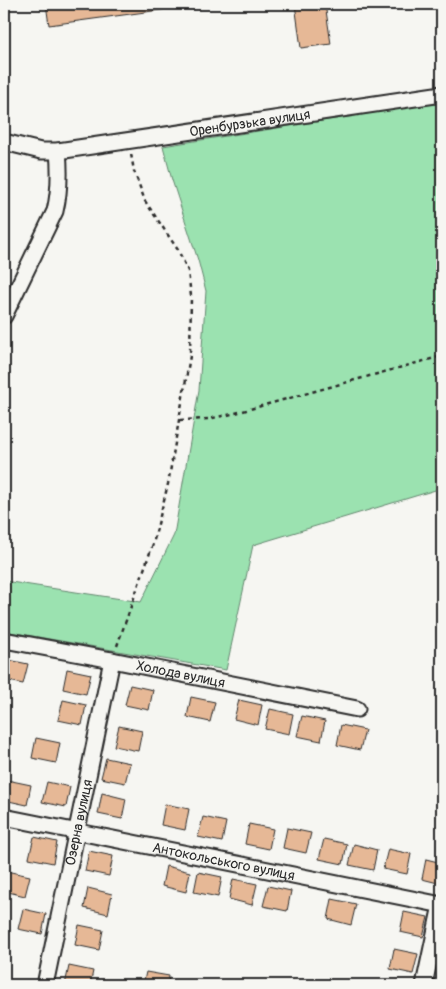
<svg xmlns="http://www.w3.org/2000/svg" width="446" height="989" viewBox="0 0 446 989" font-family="Pangolin,sans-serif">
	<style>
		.green { fill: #9be2b0; stroke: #63866e }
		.building { fill: #e6b896; stroke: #2b2b2b }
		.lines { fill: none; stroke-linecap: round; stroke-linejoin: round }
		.minor-casing { stroke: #2b2b2b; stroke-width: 19 }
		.path { stroke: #2b2b2b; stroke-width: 2.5; stroke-dasharray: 4 4; stroke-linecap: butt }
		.minor { stroke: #f6f6f2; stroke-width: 15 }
		.labels { text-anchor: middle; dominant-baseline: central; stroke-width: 5; stroke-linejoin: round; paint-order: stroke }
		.street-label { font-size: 14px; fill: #2b2b2b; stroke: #f6f6f2 }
	</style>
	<rect width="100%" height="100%" fill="#f6f6f2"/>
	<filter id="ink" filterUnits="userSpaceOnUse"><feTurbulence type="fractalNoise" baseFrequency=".02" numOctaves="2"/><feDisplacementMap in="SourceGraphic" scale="10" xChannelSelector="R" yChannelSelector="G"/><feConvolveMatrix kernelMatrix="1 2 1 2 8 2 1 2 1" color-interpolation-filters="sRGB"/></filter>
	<g filter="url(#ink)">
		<!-- green -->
		<polygon class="green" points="442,102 442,488 253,545 226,670 4,631 4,581 141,602 174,535 199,390 206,291 198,260 172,180 163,146"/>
		<!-- building -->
		<g class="building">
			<polygon points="46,4 174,4 175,8 49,25"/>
			<polygon points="295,4 325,4 331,44 301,48"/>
			<polygon points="4,659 28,664 23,684 4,680"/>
			<polygon points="67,669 91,674 86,694 63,689"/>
			<polygon points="130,685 153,690 149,710 125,705"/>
			<polygon points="191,697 215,702 210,722 187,717"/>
			<polygon points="63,700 86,705 82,725 58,720"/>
			<polygon points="239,700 262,705 258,725 234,719"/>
			<polygon points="270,709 293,714 289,734 265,729"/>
			<polygon points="302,716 325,721 321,741 297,736"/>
			<polygon points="341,725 365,730 360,750 337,745"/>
			<polygon points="119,726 142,731 138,751 114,746"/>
			<polygon points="36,738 60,743 56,763 32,758"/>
			<polygon points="106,758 130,763 125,783 101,778"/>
			<polygon points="7,780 31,785 27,805 4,800"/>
			<polygon points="47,782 70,787 66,807 42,802"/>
			<polygon points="102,793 126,799 122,819 98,814"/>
			<polygon points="165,804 189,809 185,830 161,825"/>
			<polygon points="203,817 226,822 222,842 198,837"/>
			<polygon points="249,824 273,829 269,849 245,844"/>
			<polygon points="287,828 311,833 306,853 283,848"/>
			<polygon points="34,837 57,842 53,863 29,858"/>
			<polygon points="324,839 347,844 343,864 319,859"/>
			<polygon points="354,844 377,850 373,870 349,865"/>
			<polygon points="388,849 411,854 407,874 383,869"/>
			<polygon points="89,851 113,856 109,876 85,871"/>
			<polygon points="426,859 442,863 442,884 422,879"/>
			<polygon points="166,866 190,872 186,892 162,886"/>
			<polygon points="6,871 30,876 25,896 4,891"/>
			<polygon points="198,872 222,877 218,897 194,892"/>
			<polygon points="233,879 257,884 252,905 229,899"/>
			<polygon points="268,886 291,891 287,911 263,906"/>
			<polygon points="88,888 112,894 108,914 84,908"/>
			<polygon points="332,899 356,904 351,925 328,919"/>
			<polygon points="23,909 46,914 42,934 18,929"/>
			<polygon points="404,912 428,917 423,937 400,932"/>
			<polygon points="79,925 103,930 99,950 75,945"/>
			<polygon points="394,949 418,954 413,974 390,969"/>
			<polygon points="69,966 93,971 90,985 65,985"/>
			<polygon points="146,972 169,976 168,985 143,985"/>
		</g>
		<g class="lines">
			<defs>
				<g id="minor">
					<path id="s1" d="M4 142 41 151H58L442 94"/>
					<path d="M4 316 55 211C60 190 60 172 58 151"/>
					<path id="s2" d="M4 640 112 660 357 709"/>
					<path id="s3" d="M4 817 442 905"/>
					<path id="s4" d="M45 985 112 660"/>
					<polyline points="424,985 441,905"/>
				</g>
			</defs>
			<!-- minor casing -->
			<use href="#minor" class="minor-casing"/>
			<!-- path -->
			<g class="path">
				<polyline points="180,420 208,419 232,414 442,356"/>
				<polyline points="117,646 153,544 168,484 190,356 191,296 188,271 178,250 145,201 134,171 131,154"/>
			</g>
			<!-- minor -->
			<use href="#minor" class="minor"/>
		</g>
	</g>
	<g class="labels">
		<!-- street labels -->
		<g class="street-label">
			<text stroke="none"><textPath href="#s1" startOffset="249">Оренбурзька вулиця</textPath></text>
			<text stroke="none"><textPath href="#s2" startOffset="180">Холода вулиця</textPath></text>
			<text stroke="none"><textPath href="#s4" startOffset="166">Озерна вулиця</textPath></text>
			<text stroke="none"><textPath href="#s3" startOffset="224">Антокольського вулиця</textPath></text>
		</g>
	</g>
	<!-- margin -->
	<rect width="446" height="989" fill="none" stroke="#f6f6f2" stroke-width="20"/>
	<rect x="10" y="10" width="426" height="969" fill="none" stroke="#2b2b2b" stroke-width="2" filter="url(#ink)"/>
</svg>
